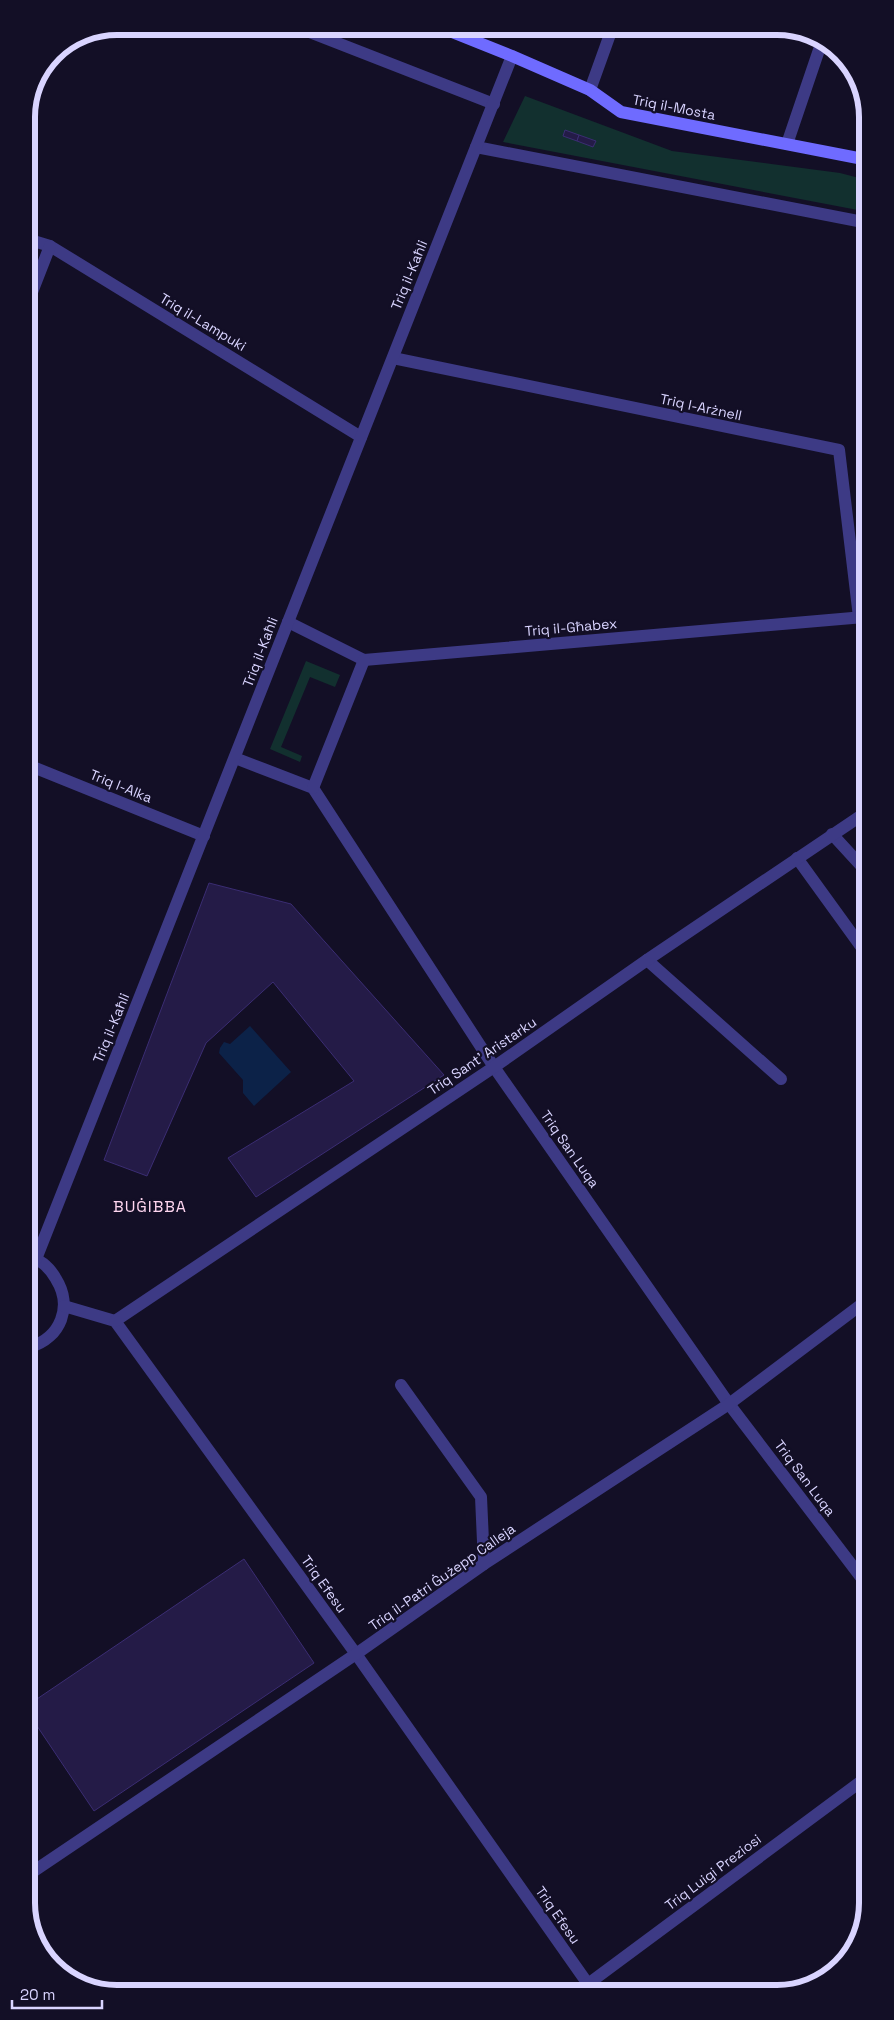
<svg xmlns="http://www.w3.org/2000/svg" width="894" height="2020" viewBox="0 0 894 2020" font-family="'Space Grotesk',sans-serif">
	<style>
		.green { fill: #12302f }
		.water { fill: #0c2248 }
		.building { fill: #241b47; stroke: #3b2d73 }
		.lines { fill: none; stroke-linecap: round; stroke-linejoin: round }
		.lane { stroke: #3d3a85; stroke-width: 12 }
		.street { stroke: #3d3a85; stroke-width: 12 }
		.secondary { stroke: #6f6bff; stroke-width: 12 }
		.labels { text-anchor: middle; dominant-baseline: central; stroke-width: 4.5; stroke-linejoin: round; paint-order: stroke }
		.street-label { font-size: 14px; fill: #d9d4ff; stroke: #130f26 }
		.quarter-label { font-size: 16px; letter-spacing: 1px; fill: #ffd6f0; stroke: #130f26 }
		.rim { fill: none; stroke: #d9d4ff; stroke-width: 6 }
	</style>
	<rect width="100%" height="100%" fill="#130f26"/>
	<!-- green -->
	<g class="green">
		<polygon points="525,96 672,151 840,173 863,179 863,211 503,142"/>
		<polygon points="306,661 340,675 335,687 310,677 281,747 302,756 300,762 270,749"/>
	</g>
	<!-- water -->
	<polygon class="water" points="250,1026 291,1072 254,1106 243,1093 243,1080 219,1053 220,1048 224,1042 230,1044"/>
	<!-- building -->
	<g class="building">
		<polygon points="565,130 579,135 577,141 563,136"/>
		<polygon points="579,135 596,141 593,147 577,141"/>
		<polygon points="209,883 291,904 444,1075 256,1197 228,1158 354,1081 273,982 206,1043 147,1176 104,1160"/>
		<polygon points="244,1559 314,1663 94,1811 31,1717 31,1703"/>
	</g>
	<g class="lines">
		<!-- lane -->
		<g class="lane">
			<polyline points="647,960 781,1079"/>
			<polyline points="401,1385 481,1497 484,1564"/>
		</g>
		<!-- street -->
		<g class="street">
			<polyline points="294,26 494,104"/>
			<polyline points="590,90 613,26"/>
			<polyline points="787,144 822,41"/>
			<polyline points="476,147 863,222"/>
			<polyline points="27,239 50,246 361,437"/>
			<polyline points="27,305 50,246"/>
			<polyline points="393,358 839,450 859,617"/>
			<polyline points="288,622 364,660 864,617"/>
			<polyline points="235,758 313,788 494,1067 729,1404 867,1585"/>
			<polyline points="28,765 204,836"/>
			<polyline points="313,788 364,660"/>
			<polyline points="832,834 865,870"/>
			<polyline points="797,858 865,952"/>
			<path d="M29 1257C42 1260 50 1268 56 1279 73 1306 61 1338 30 1347"/>
			<polyline points="36,1259 512,56"/>
			<polyline points="64,1306 115,1321 356,1654 588,1984"/>
			<polyline points="115,1321 494,1067 647,960 865,813"/>
			<polyline points="31,1873 356,1654 484,1564 729,1404 866,1301"/>
			<polyline points="576,1990 588,1984 867,1777"/>
		</g>
		<!-- secondary -->
		<polyline class="secondary" points="437,26 512,56 590,90 621,112 863,159"/>
	</g>
	<g class="labels">
		<!-- street labels -->
		<g class="street-label">
			<text transform="translate(674 107) rotate(11)">Triq il-Mosta</text>
			<text transform="translate(409 275) rotate(-68)">Triq il-Kaħli</text>
			<text transform="translate(203 322) rotate(31)">Triq il-Lampuki</text>
			<text transform="translate(701 407) rotate(12)">Triq l-Arżnell</text>
			<text transform="translate(571 627) rotate(-5)">Triq il-Għabex</text>
			<text transform="translate(260 652) rotate(-69)">Triq il-Kaħli</text>
			<text transform="translate(121 786) rotate(22)">Triq l-Alka</text>
			<text transform="translate(111 1028) rotate(-68)">Triq il-Kaħli</text>
			<text transform="translate(482 1056) rotate(-34)">Triq Sant' Aristarku</text>
			<text transform="translate(570 1149) rotate(55)">Triq San Luqa</text>
			<text transform="translate(805 1478) rotate(53)">Triq San Luqa</text>
			<text transform="translate(442 1577) rotate(-35)">Triq il-Patri Ġużepp Calleja</text>
			<text transform="translate(324 1584) rotate(54)">Triq Efesu</text>
			<text transform="translate(713 1872) rotate(-37)">Triq Luigi Preziosi</text>
			<text transform="translate(558 1915) rotate(55)">Triq Efesu</text>
		</g>
		<!-- quarter labels -->
		<g class="quarter-label">
			<text x="150" y="1206">BUĠIBBA</text>
		</g>
	</g>
	<!-- crop -->
	<path d="M0 0H894V2020H0ZM117 35H777A82 82 0 0 1 859 117V1903A82 82 0 0 1 777 1985H117A82 82 0 0 1 35 1903V117A82 82 0 0 1 117 35Z" fill="#130f26" fill-rule="evenodd"/>
	<path class="rim" d="M117 35H777A82 82 0 0 1 859 117V1903A82 82 0 0 1 777 1985H117A82 82 0 0 1 35 1903V117A82 82 0 0 1 117 35Z"/>
	<!-- scale -->
	<path d="M12 2000v8h90v-8" fill="none" stroke="#d9d4ff" stroke-width="2.5"/>
	<text x="20" y="2000" font-size="15" fill="#d9d4ff" stroke="#130f26" stroke-width="4" paint-order="stroke">20 m</text>
</svg>
